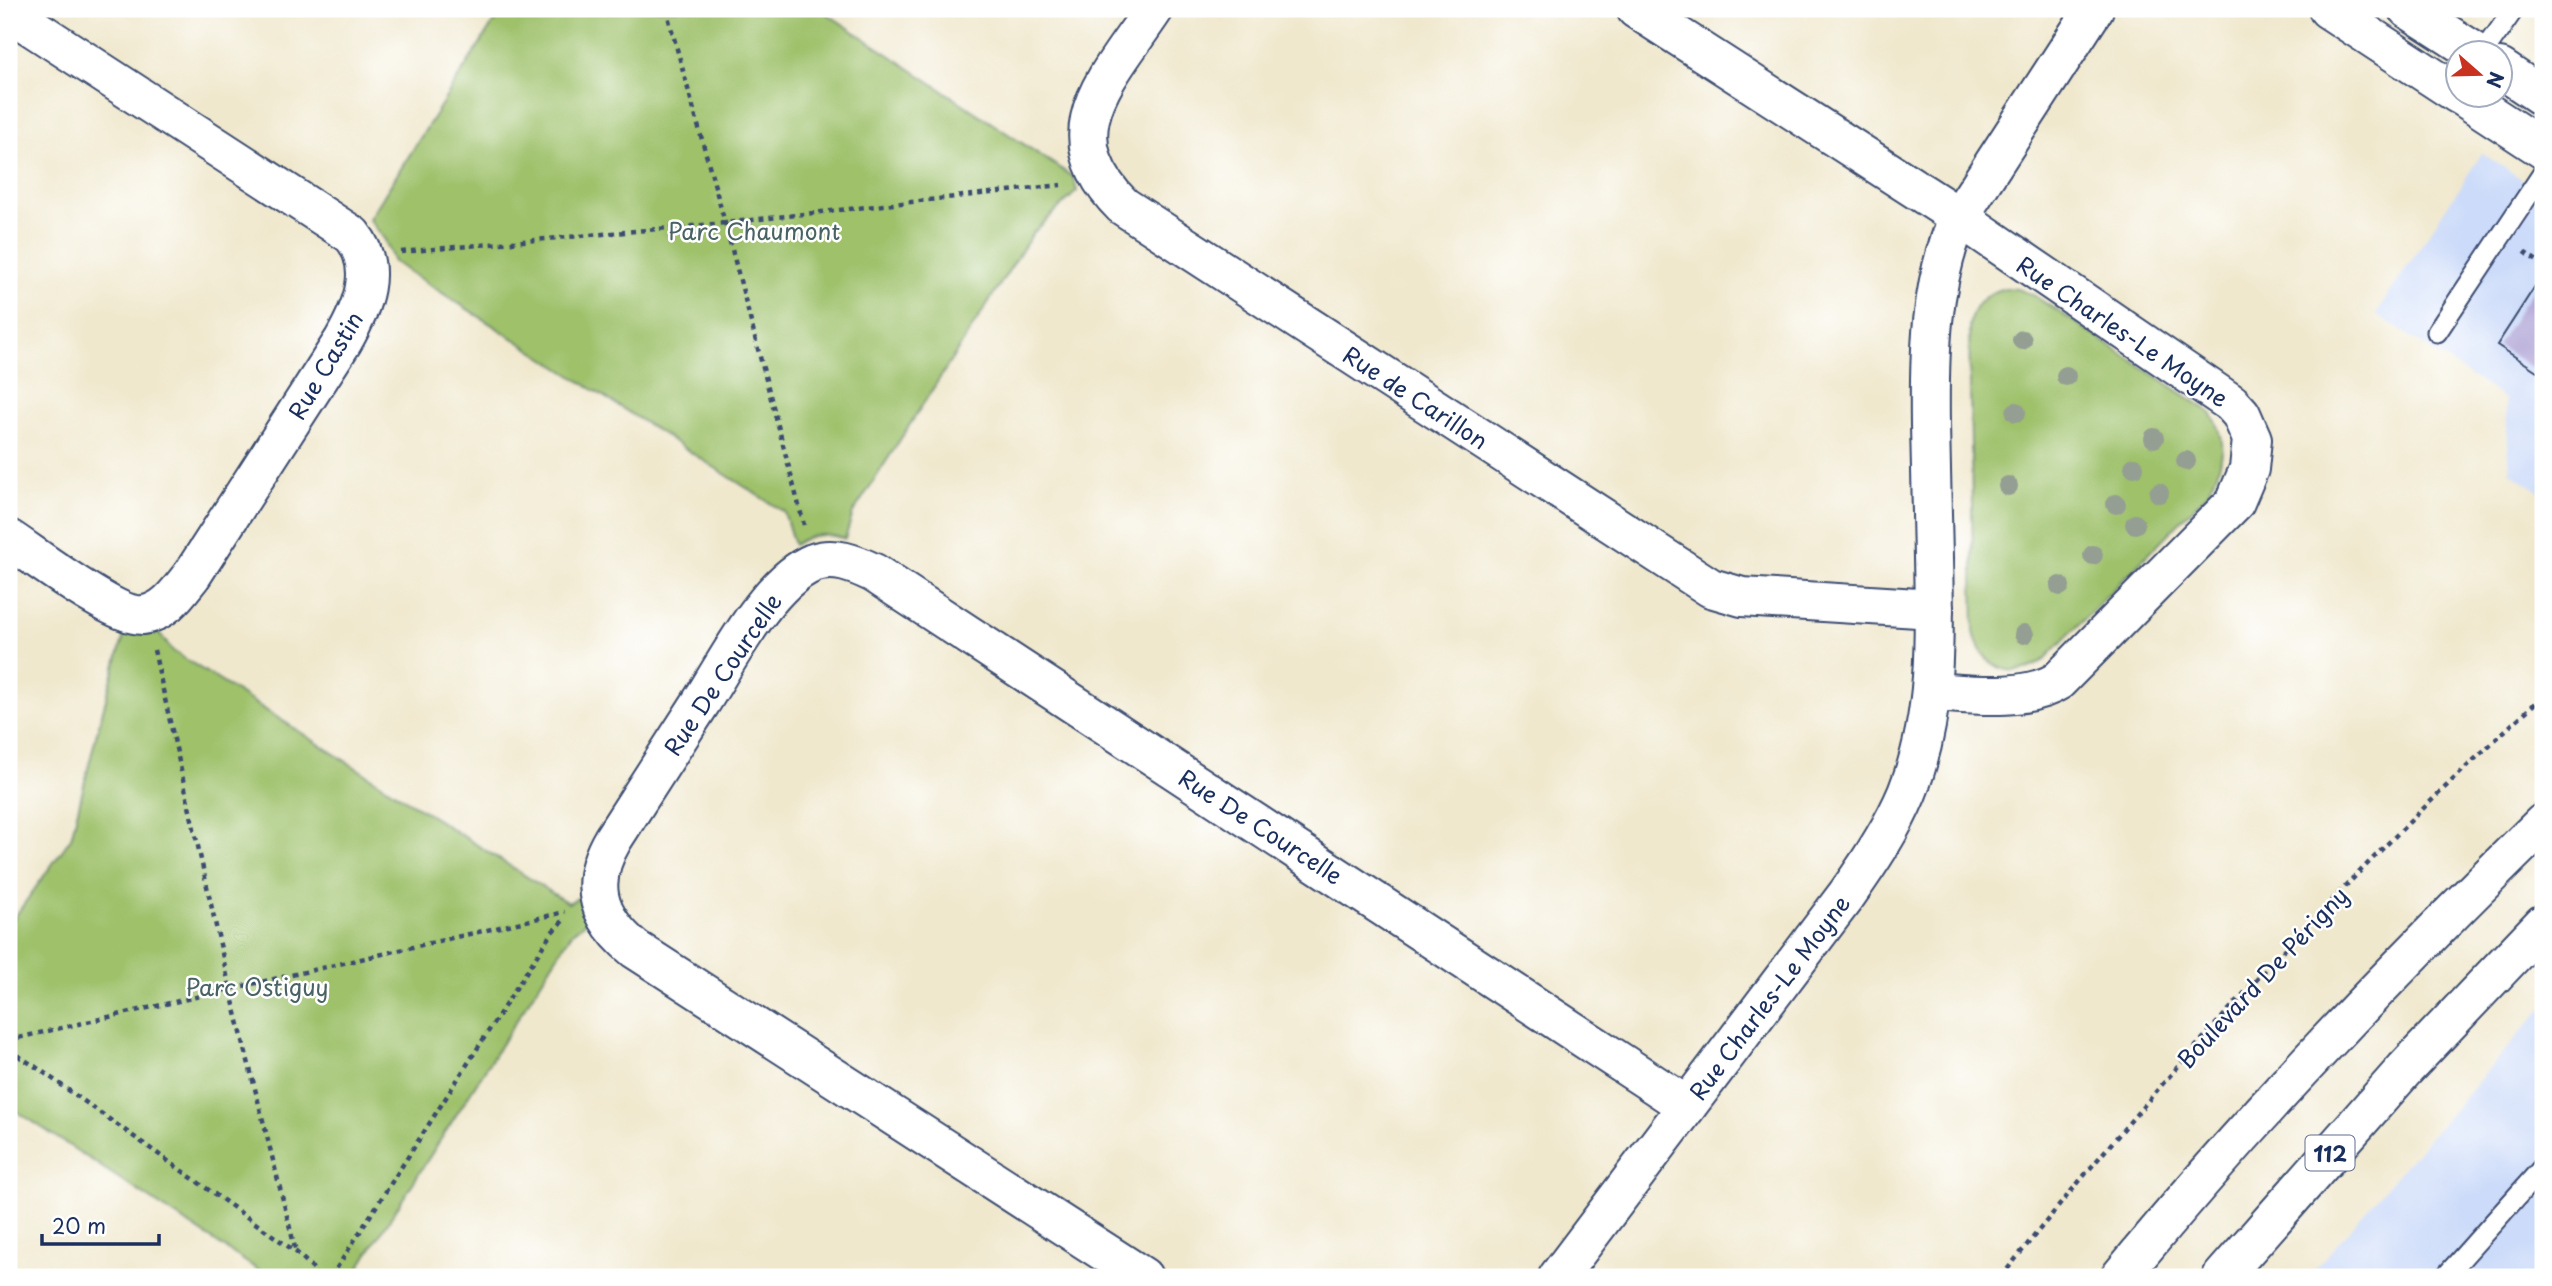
<svg xmlns="http://www.w3.org/2000/svg" width="2552" height="1286" viewBox="0 0 2552 1286" font-family="'Playpen Sans',sans-serif">
	<style>
		.built { fill: #ccdbf9 }
		.green { fill: #9ec16b; stroke: #5c7864; stroke-width: 2 }
		.building { fill: #b4a9d8 }
		.lines { fill: none; stroke-linecap: round; stroke-linejoin: round }
		.service-casing { stroke: #3b4b6f; stroke-width: 23 }
		.minor-casing { stroke: #3b4b6f; stroke-width: 42 }
		.secondary-casing { stroke: #3b4b6f; stroke-width: 42 }
		.primary-casing { stroke: #3b4b6f; stroke-width: 42 }
		.path { stroke: #3b4b6f; stroke-width: 4.5; stroke-dasharray: 5 5; stroke-linecap: butt }
		.service { stroke: #fff; stroke-width: 19 }
		.minor { stroke: #fff; stroke-width: 38 }
		.secondary { stroke: #fff; stroke-width: 38 }
		.primary { stroke: #fff; stroke-width: 38 }
		.tree { fill: #949e93 }
		.labels { text-anchor: middle; dominant-baseline: central; stroke-width: 5; stroke-linejoin: round; paint-order: stroke }
		.shield { fill: #fff; stroke: #5f6d8e; stroke-width: 2 }
		.shield-label { font-size: 21px; font-weight: bold; fill: #1b2f5e }
		.park-label { font-size: 23px; fill: #496263; stroke: #fff }
		.street-label { font-size: 23px; fill: #1b2f5e; stroke: #fff }
	</style>
	<rect width="100%" height="100%" fill="#fff"/>
	<filter id="ink" filterUnits="userSpaceOnUse"><feTurbulence type="fractalNoise" baseFrequency=".0143" numOctaves="2"/><feDisplacementMap in="SourceGraphic" scale="14" xChannelSelector="R" yChannelSelector="G"/><feConvolveMatrix kernelMatrix="1 2 1 2 8 2 1 2 1" color-interpolation-filters="sRGB"/></filter>
	<filter id="wash" filterUnits="userSpaceOnUse"><feTurbulence type="fractalNoise" baseFrequency=".00686" numOctaves="4" result="noise"/><feDisplacementMap in="SourceGraphic" scale="28" xChannelSelector="R" yChannelSelector="G"/><feGaussianBlur stdDeviation="1.57" result="paint"/><feColorMatrix in="noise" values="0 0 0 0 0 0 0 0 0 0 0 0 0 0 0 0 0 1.4 0 .05"/><feComposite in="paint" operator="in"/></filter>
	<g filter="url(#wash)">
		<rect width="100%" height="100%" fill="#f0e8cd"/>
		<!-- built -->
		<g class="built">
			<polygon points="2482,153 2543,193 2543,494 2510,472 2505,399 2376,314"/>
			<polygon points="2543,1007 2543,1277 2308,1277"/>
		</g>
		<!-- green -->
		<g class="green">
			<path d="M502 9H820L1073 177 1077 191 1033 233 853 513 845 539C826 533 810 533 794 545L784 512 394 262 385 240 369 219Z"/>
			<path d="M2005 288 2018 289 2033 295 2210 412C2230 438 2223 466 2207 494L2044 660C2013 682 1982 668 1974 632L1969 326C1973 304 1984 294 2005 288Z"/>
			<polygon points="158,632 173,651 568,903 580,897 587,921 572,933 353,1277 269,1277 9,1106 9,925 71,838 98,728 124,635"/>
		</g>
		<g id="blocks">
			<!-- building -->
			<polygon class="building" points="2543,274 2543,375 2497,345"/>
		</g>
	</g>
	<g filter="url(#ink)">
		<use href="#blocks" fill-opacity="0" stroke="#3b4b6f" stroke-width="2"/>
		<g class="lines">
			<defs>
				<g id="service">
					<polyline points="2484,52 2514,9"/>
					<polyline points="2437,332 2543,173"/>
					<polyline points="2445,1277 2543,1167"/>
				</g>
				<g id="minor">
					<path d="M1154 9C1109 77 1049 132 1123 206L1711 588 1742 597 1934 609"/>
					<path d="M1636 9 1959 217 2231 403 2241 414 2252 439 2249 469 2235 502 2058 681C2025 702 1968 694 1931 692"/>
					<path d="M9 12 352 235C379 268 362 308 343 341L192 575C179 591 166 612 143 615 116 618 35 556 9 539"/>
					<path d="M1143 1277 635 949C596 917 587 883 613 839 642 794 671 749 700 704 727 662 767 582 813 563 834 555 855 564 874 573L1687 1106"/>
					<path d="M1558 1277 1848 893C1870 862 1892 829 1907 793 1937 719 1935 636 1933 558 1932 513 1931 469 1930 425 1929 356 1930 281 1959 217L2094 9"/>
				</g>
				<g id="secondary">
					<polyline points="2328,9 2458,94"/>
					<polyline points="2408,9 2475,52"/>
					<polyline points="2500,68 2543,97"/>
					<polyline points="2459,94 2543,149"/>
				</g>
				<g id="primary">
					<path d="M2120 1277C2251 1117 2395 968 2543 823"/>
					<polyline points="2222,1277 2405,1069 2543,924"/>
				</g>
			</defs>
			<!-- service casing -->
			<use href="#service" class="service-casing"/>
			<!-- minor casing -->
			<use href="#minor" class="minor-casing"/>
			<!-- secondary casing -->
			<use href="#secondary" class="secondary-casing"/>
			<!-- primary casing -->
			<use href="#primary" class="primary-casing"/>
			<!-- path -->
			<g class="path">
				<polyline points="666,9 725,223 804,525"/>
				<polyline points="401,252 725,223 1061,185"/>
				<polyline points="2524,252 2543,265"/>
				<polyline points="154,650 230,989 296,1252"/>
				<polyline points="9,1040 565,912"/>
				<polyline points="9,1050 36,1067 296,1252 311,1266 318,1277"/>
				<polyline points="331,1277 552,932 565,919"/>
				<path d="M2001 1277C2167 1070 2346 874 2543 696"/>
			</g>
			<!-- service -->
			<use href="#service" class="service"/>
			<!-- minor -->
			<use href="#minor" class="minor"/>
			<!-- secondary -->
			<use href="#secondary" class="secondary"/>
			<!-- primary -->
			<use href="#primary" class="primary"/>
		</g>
		<!-- trees -->
		<g class="tree">
			<circle cx="2022" cy="340" r="10"/>
			<circle cx="2066" cy="376" r="10"/>
			<circle cx="2016" cy="412" r="10"/>
			<circle cx="2154" cy="438" r="10"/>
			<circle cx="2186" cy="461" r="10"/>
			<circle cx="2134" cy="467" r="10"/>
			<circle cx="2008" cy="486" r="10"/>
			<circle cx="2159" cy="493" r="10"/>
			<circle cx="2116" cy="504" r="10"/>
			<circle cx="2135" cy="524" r="10"/>
			<circle cx="2093" cy="555" r="10"/>
			<circle cx="2060" cy="586" r="10"/>
			<circle cx="2024" cy="634" r="10"/>
		</g>
	</g>
	<g class="labels">
		<!-- shield labels -->
		<rect class="shield" x="2305.5" y="1135.5" width="49" height="35" rx="5"/>
		<g class="shield-label">
			<text x="2330" y="1153">112</text>
		</g>
		<!-- park labels -->
		<g class="park-label">
			<text x="754" y="230">Parc Chaumont</text>
			<text x="257" y="986">Parc Ostiguy</text>
		</g>
		<!-- street labels -->
		<g class="street-label">
			<text transform="translate(2123 331) rotate(34)">Rue Charles-Le Moyne</text>
			<text transform="translate(325 365) rotate(-59)">Rue Castin</text>
			<text transform="translate(1416 397) rotate(33)">Rue de Carillon</text>
			<text transform="translate(722 674) rotate(-56)">Rue De Courcelle</text>
			<text transform="translate(1261 826) rotate(33)">Rue De Courcelle</text>
			<text transform="translate(2262 977) rotate(-47)">Boulevard De Périgny</text>
			<text transform="translate(1769 997) rotate(-53)">Rue Charles-Le Moyne</text>
		</g>
	</g>
	<!-- margin -->
	<rect width="2552" height="1286" fill="none" stroke="#fff" stroke-width="35"/>
	<!-- north arrow -->
	<g transform="translate(2479 74) rotate(110)"><circle r="33" fill="#ffffff" stroke="#a4acbf" stroke-width="2"/>
	<path d="M0-5L12 26L0 18L-12 26Z" fill="#c8321e"/>
	<text y="-10" font-size="19" font-weight="bold" text-anchor="middle" fill="#1b2f5e">N</text>
	</g>
	<!-- scale -->
	<path d="M42 1234v10h117v-10" fill="none" stroke="#1b2f5e" stroke-width="3.5"/>
	<text x="52" y="1234" font-size="21" fill="#1b2f5e" stroke="#ffffff" stroke-width="5" paint-order="stroke">20 m</text>
</svg>
